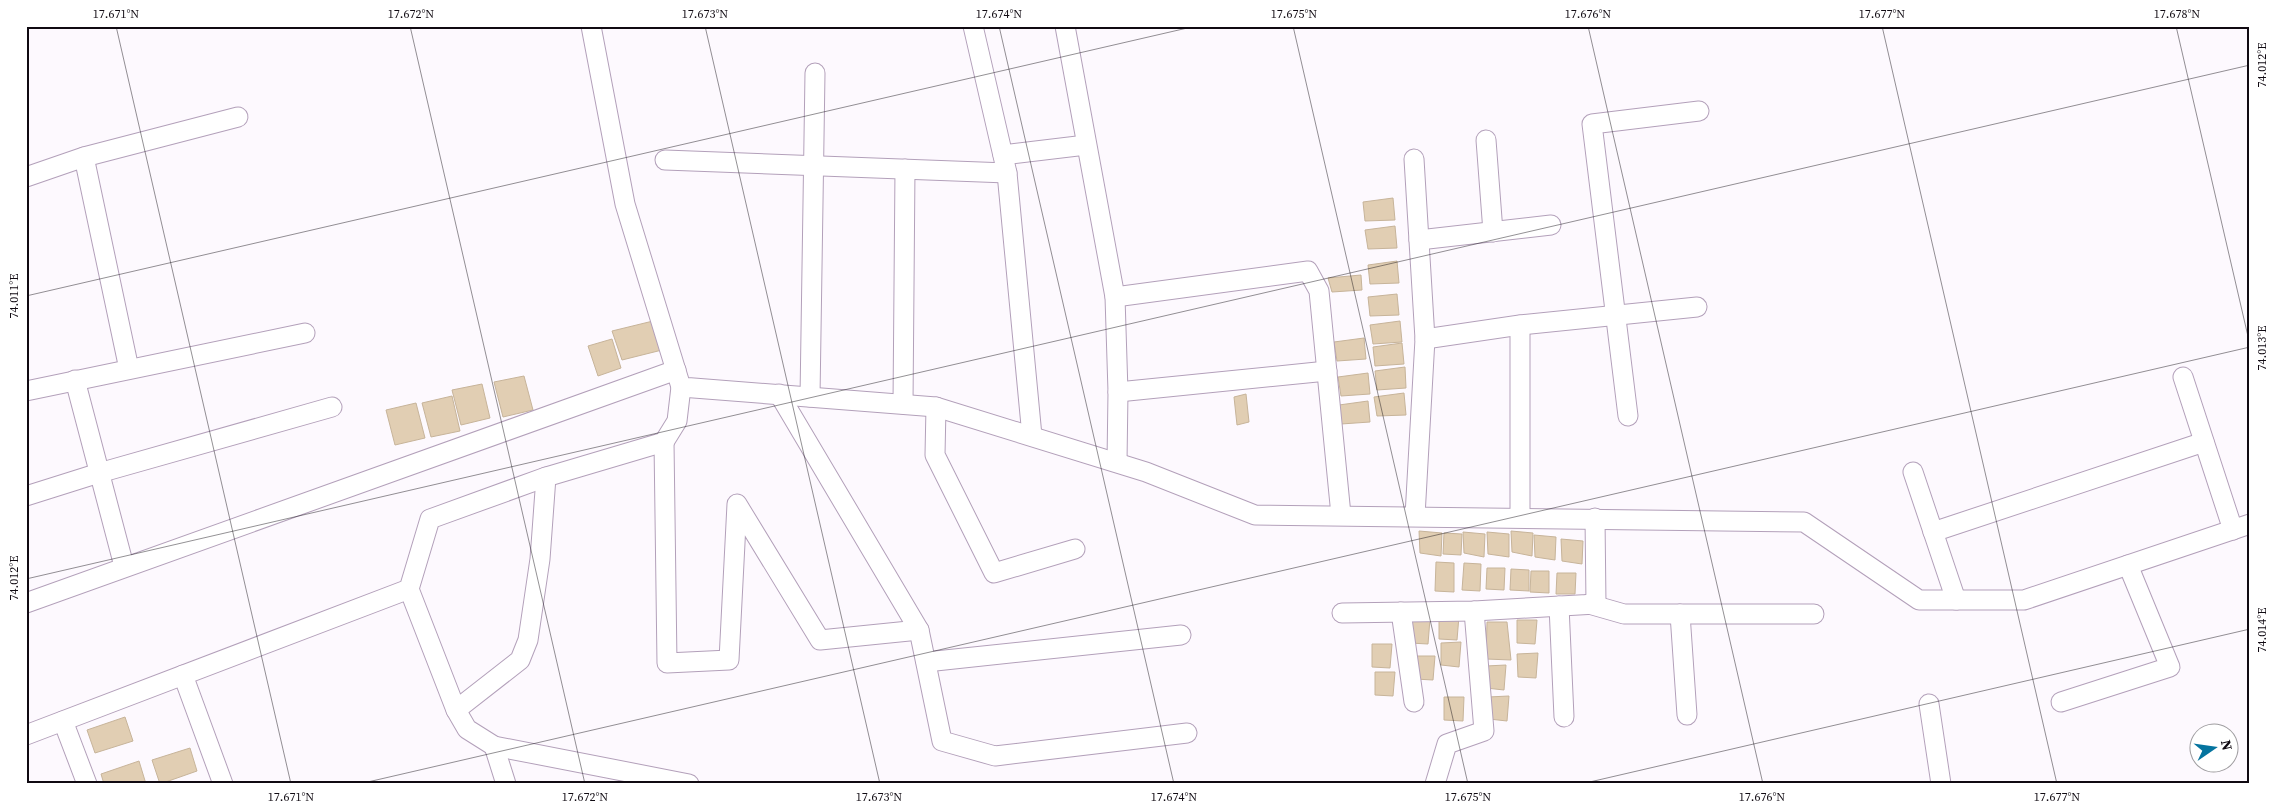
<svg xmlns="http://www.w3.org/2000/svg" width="2276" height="810" viewBox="0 0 2276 810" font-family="'Source Serif 4',serif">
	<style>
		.building { fill: #e1ceb3; stroke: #c7b49a }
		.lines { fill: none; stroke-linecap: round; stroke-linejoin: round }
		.street-casing { stroke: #b3a0ba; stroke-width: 21 }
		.street { stroke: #fff; stroke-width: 19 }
		.ticks { fill: none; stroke: #100a12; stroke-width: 1; stroke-opacity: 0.45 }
		.neatline { fill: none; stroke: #100a12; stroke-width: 2 }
		.ticks-label { font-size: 12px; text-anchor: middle; fill: #100a12 }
	</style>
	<rect width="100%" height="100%" fill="#fdf9fe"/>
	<!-- building -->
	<g class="building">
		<polygon points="1393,198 1395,220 1365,221 1363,202"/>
		<polygon points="1395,226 1397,248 1368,249 1365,230"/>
		<polygon points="1397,261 1399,283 1370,284 1368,265"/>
		<polygon points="1361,275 1362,290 1332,292 1328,278"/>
		<polygon points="1397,294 1399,315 1370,316 1368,297"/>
		<polygon points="653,321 662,350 622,360 612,331"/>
		<polygon points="1400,321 1402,342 1373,344 1370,325"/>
		<polygon points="1364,338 1366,359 1337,361 1334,342"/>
		<polygon points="612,339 621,368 598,376 588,346"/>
		<polygon points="1402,343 1404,364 1375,366 1373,347"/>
		<polygon points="1405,367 1406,388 1377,390 1375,371"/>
		<polygon points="1368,373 1370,394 1341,396 1338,377"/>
		<polygon points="524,376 533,410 503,417 494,382"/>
		<polygon points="482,384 490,418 461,425 452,390"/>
		<polygon points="1404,393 1406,415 1377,416 1374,397"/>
		<polygon points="1246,394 1249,422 1237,425 1234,397"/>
		<polygon points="452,396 460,431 431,437 422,403"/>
		<polygon points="1368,401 1370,422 1341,424 1339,405"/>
		<polygon points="416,403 425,438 395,445 386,410"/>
		<polygon points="1419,531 1442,533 1441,556 1420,553"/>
		<polygon points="1511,531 1533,533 1532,556 1512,552"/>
		<polygon points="1463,532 1485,534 1484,557 1464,553"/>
		<polygon points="1487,532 1509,534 1509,557 1488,554"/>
		<polygon points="1444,533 1462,534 1461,555 1443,554"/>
		<polygon points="1534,535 1556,537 1555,560 1535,557"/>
		<polygon points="1561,539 1583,541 1582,564 1562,561"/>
		<polygon points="1436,562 1454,563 1454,592 1435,591"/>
		<polygon points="1464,563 1481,564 1480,591 1462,590"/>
		<polygon points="1487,568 1505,568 1504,590 1486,589"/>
		<polygon points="1511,569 1529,570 1529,591 1510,590"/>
		<polygon points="1531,571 1549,571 1549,593 1530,592"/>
		<polygon points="1557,573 1576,573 1575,594 1556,594"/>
		<polygon points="1439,616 1459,616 1457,640 1439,639"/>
		<polygon points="1430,619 1428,644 1410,643 1409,620"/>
		<polygon points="1517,620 1537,620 1535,644 1517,643"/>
		<polygon points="1487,622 1507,622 1511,660 1486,659"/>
		<polygon points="1461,642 1459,667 1441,665 1441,643"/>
		<polygon points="1372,644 1392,644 1390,668 1372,667"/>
		<polygon points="1538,653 1536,678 1518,677 1517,654"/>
		<polygon points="1415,656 1435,656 1433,680 1415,679"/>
		<polygon points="1506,665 1504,690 1486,688 1486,666"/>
		<polygon points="1375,672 1395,672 1393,696 1375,695"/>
		<polygon points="1509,696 1507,721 1489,719 1488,697"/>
		<polygon points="1444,697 1464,697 1463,721 1444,720"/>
		<polygon points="125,717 133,741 95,753 87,730"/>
		<polygon points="190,748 197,771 160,784 152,760"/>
		<polygon points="139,761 146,784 104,784 101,774"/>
	</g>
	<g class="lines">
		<defs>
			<g id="street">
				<polyline points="591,26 625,204 681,387 936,407 1146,472 1255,515 1804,522 1919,600 2024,600 2250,524"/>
				<polyline points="973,26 1007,173 1032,436"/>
				<polyline points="1065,26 1115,297 1118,392 1117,462"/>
				<polyline points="1486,140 1493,232"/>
				<polyline points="1003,155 1086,145"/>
				<polyline points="84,157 129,369"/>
				<polyline points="1414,159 1425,339 1415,516"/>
				<polyline points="665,160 1007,173"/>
				<polyline points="26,177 84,157 238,117"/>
				<polyline points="1419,240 1551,225"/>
				<polyline points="1115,297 1308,271 1319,291 1341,515"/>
				<polyline points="1520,325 1520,517"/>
				<polyline points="1425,339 1520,325 1697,307"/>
				<polyline points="2183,377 2233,530"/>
				<polyline points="75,380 124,566"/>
				<polyline points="26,391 305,333"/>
				<polyline points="1118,392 1327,371"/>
				<polyline points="779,394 919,630 942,741 995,756 1187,733"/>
				<polyline points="810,397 815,73"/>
				<polyline points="903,404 905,169"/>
				<polyline points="936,407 935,455 994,573 1075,549"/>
				<polyline points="1628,416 1592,124 1699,111"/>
				<polyline points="664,442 667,663 729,660 737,504 820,640 919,630"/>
				<polyline points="1913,472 1956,600"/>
				<polyline points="26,496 99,473 332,407"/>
				<polyline points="1933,532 2204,442"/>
				<polyline points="409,589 456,710 467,729 494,746 689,784"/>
				<polyline points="26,603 676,370"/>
				<polyline points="1589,604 1624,614 1814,614"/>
				<polyline points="1559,606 1564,717"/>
				<polyline points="1401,612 1414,702"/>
				<polyline points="1342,613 1474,611 1596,604 1595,518"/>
				<polyline points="1680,614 1687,715"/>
				<polyline points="926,662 1181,635"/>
				<polyline points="183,675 223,784"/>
				<polyline points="2061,702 2170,667 2128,565"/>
				<polyline points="1929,704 1941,784"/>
				<polyline points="456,710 520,660 528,640 540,559 546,477 664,442 677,421 681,387"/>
				<polyline points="63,721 87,784"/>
				<polyline points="26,735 409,589 430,519 546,477"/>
				<polyline points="494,746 506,784"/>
				<polyline points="1435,784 1447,744 1484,731 1474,611"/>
			</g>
		</defs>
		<!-- street casing -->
		<use href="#street" class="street-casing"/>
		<!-- street -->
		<use href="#street" class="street"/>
	</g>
	<!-- ticks -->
	<path class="ticks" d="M116 26 291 784M410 26 585 784M705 26 880 784M999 26 1174 784M1293 26 1468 784M1588 26 1763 784M1882 26 2057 784M2176 26 2250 345M26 296 1196 26M26 579 2250 65M359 784 2250 347M1581 784 2250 629"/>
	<!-- border -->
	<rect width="2276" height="810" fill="none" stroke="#ffffff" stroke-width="55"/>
	<!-- north arrow -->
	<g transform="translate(2214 748) rotate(77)"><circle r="24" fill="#ffffff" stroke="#9f9da0"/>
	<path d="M0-4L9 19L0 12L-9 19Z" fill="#05749f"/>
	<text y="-8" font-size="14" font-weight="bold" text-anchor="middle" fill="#100a12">N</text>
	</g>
	<rect x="28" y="28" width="2220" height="754" class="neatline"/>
	<g class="ticks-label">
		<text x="116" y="18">17.671°N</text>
		<text x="411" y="18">17.672°N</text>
		<text x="705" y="18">17.673°N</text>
		<text x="999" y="18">17.674°N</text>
		<text x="1294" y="18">17.675°N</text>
		<text x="1588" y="18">17.676°N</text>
		<text x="1882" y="18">17.677°N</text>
		<text x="2177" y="18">17.678°N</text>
		<text transform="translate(2262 65) rotate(-90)" y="4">74.012°E</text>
		<text transform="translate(14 296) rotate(-90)" y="4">74.011°E</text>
		<text transform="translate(2262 348) rotate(-90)" y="4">74.013°E</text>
		<text transform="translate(14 578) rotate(-90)" y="4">74.012°E</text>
		<text transform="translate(2262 630) rotate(-90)" y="4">74.014°E</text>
		<text x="291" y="801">17.671°N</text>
		<text x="585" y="801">17.672°N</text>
		<text x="879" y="801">17.673°N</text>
		<text x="1174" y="801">17.674°N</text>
		<text x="1468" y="801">17.675°N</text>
		<text x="1762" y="801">17.676°N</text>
		<text x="2057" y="801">17.677°N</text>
	</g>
</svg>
